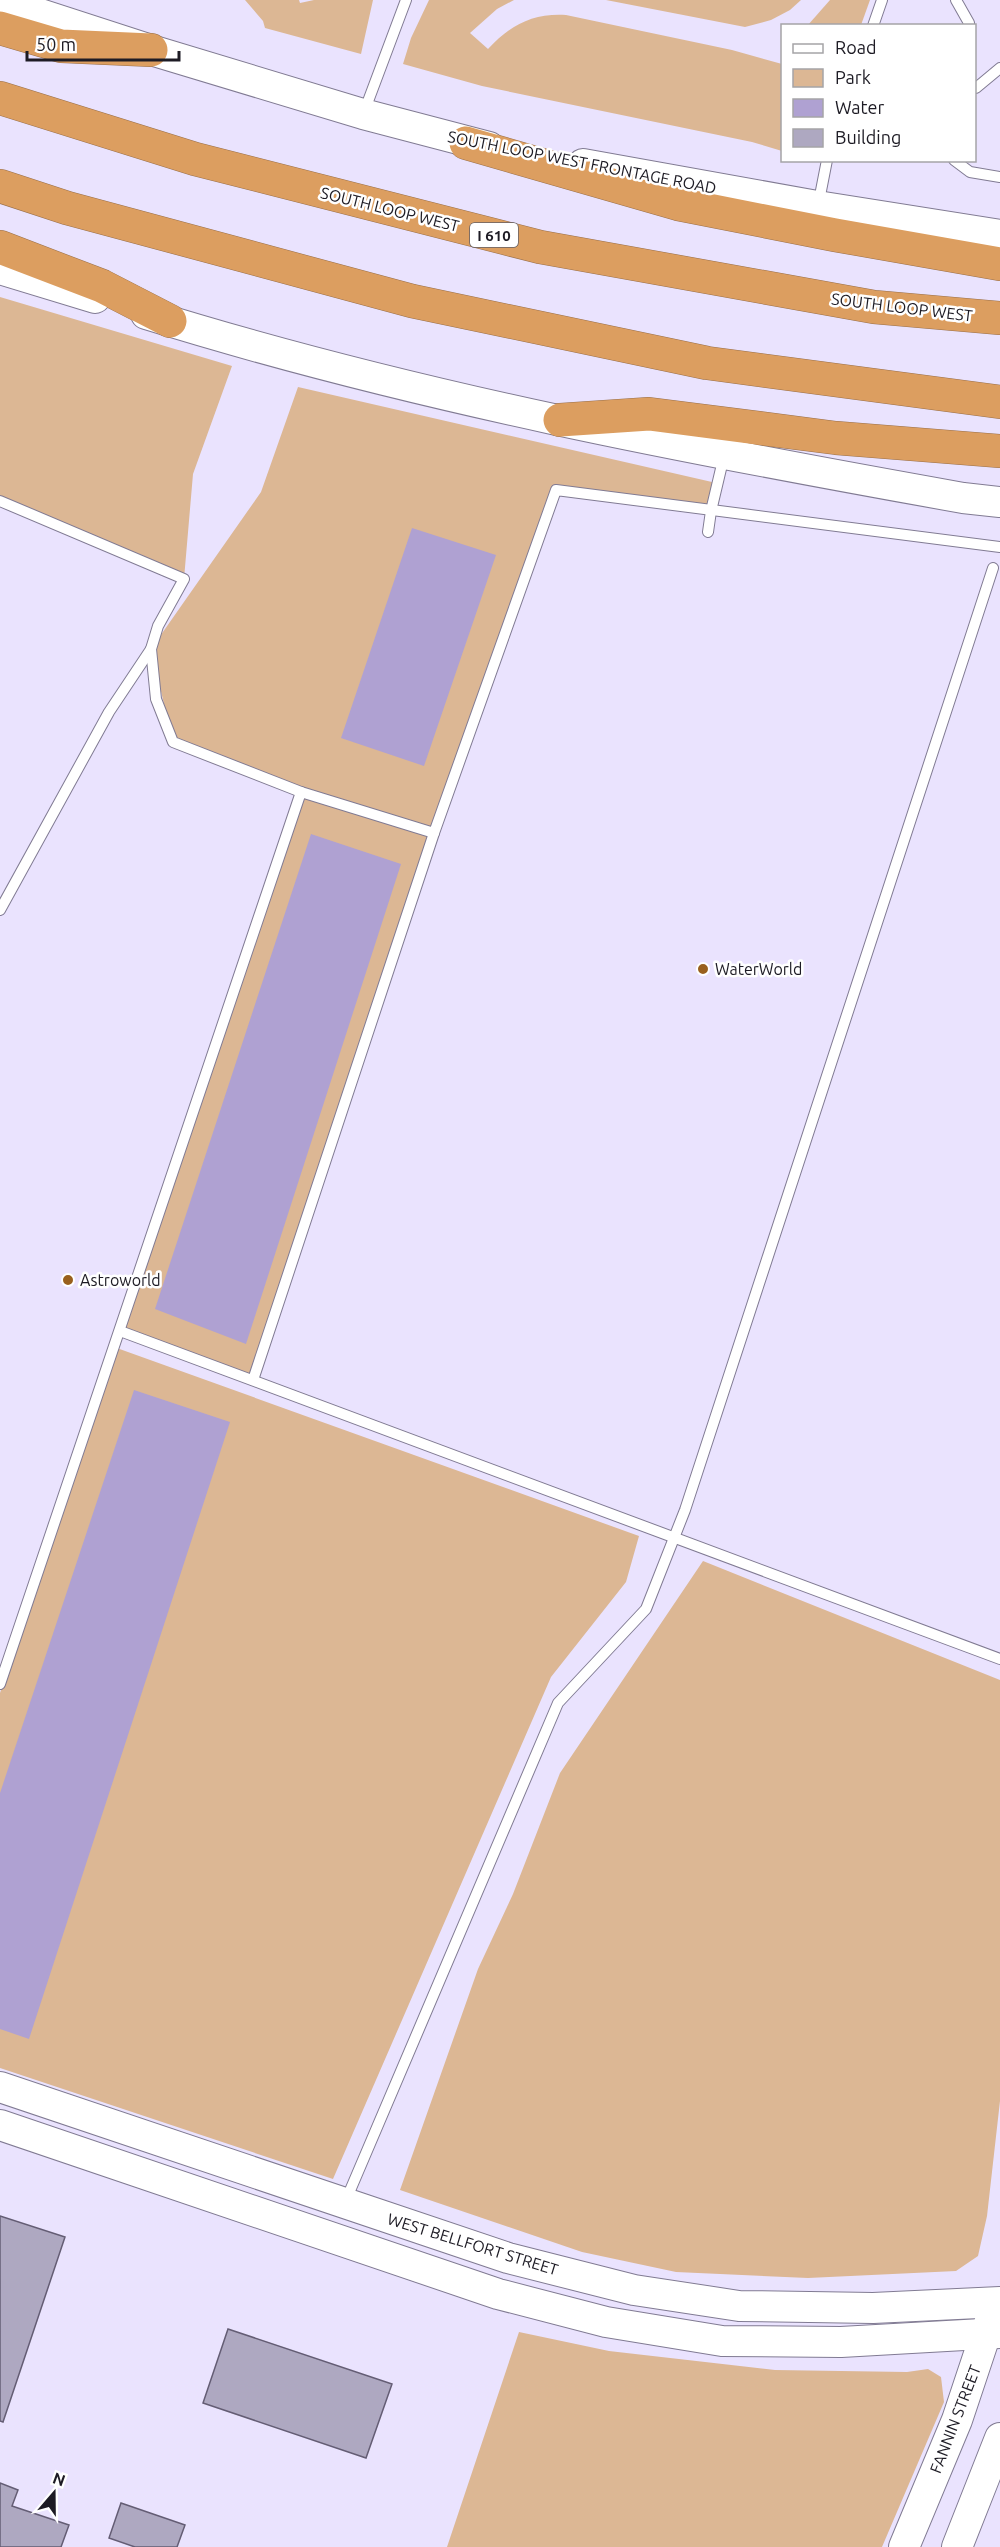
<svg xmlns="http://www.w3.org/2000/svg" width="1000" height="2547" viewBox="0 0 1000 2547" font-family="Ubuntu,sans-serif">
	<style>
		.green { fill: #dcb794 }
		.water { fill: #afa1d2 }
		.building { fill: #aea8c1; stroke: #645d74; stroke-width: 1.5 }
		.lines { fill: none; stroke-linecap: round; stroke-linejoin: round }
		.lane-casing { stroke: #817b93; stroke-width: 12 }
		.secondary-casing { stroke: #817b93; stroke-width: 32 }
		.highway-casing { stroke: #99704b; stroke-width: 34 }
		.lane { stroke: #fff; stroke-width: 10 }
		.secondary { stroke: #fff; stroke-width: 30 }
		.highway { stroke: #dc9e60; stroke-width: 33 }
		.poi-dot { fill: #99601d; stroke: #fff; stroke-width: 2 }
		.labels { text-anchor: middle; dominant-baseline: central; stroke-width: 5; stroke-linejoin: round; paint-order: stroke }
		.shield { fill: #fff; stroke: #615f66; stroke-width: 1.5 }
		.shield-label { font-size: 15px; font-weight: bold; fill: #1d1b24 }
		.street-label { font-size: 16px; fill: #1d1b24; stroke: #fff }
		.poi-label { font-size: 16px; fill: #1d1b24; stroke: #fff; text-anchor: start }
	</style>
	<rect width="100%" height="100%" fill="#eae3fe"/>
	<!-- green -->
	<g class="green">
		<polygon points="245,0 299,0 300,3 314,0 373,0 361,54 265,28 263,21"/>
		<path d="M429 0H514L497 9 470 33 488 49C510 25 533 13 566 15L732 50 782 64V151L752 142 482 86 403 64 411 38Z"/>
		<polygon points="606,0 801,0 790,10 771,20 745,27"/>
		<polygon points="830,0 870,0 861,25 808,25"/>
		<polygon points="0,297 232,366 193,474 184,579 0,501"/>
		<polygon points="298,387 712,482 711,511 556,490 253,1380 120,1331 301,792 411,825 173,742 151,649 261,492"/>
		<polygon points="114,1347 639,1536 626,1582 551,1677 333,2179 0,2068 0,1693"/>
		<polygon points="703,1561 1000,1680 1000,2101 987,2216 978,2256 956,2271 808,2278 676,2272 582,2252 400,2190 478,1969 513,1894 560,1773"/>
		<polygon points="519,2332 609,2351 775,2370 907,2372 928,2369 941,2377 944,2402 882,2547 447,2547"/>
	</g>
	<!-- water -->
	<g class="water">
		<polygon points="412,528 496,555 424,766 341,738"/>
		<polygon points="311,834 401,864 246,1344 155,1309"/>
		<polygon points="134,1390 230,1422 29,2039 0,2029 0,1793"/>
	</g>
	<!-- building -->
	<g class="building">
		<polygon points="0,2216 65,2237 3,2422 0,2421"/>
		<polygon points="228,2329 392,2384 366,2458 203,2403"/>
		<polygon points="0,2483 18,2490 12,2506 69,2525 61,2547 0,2547"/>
		<polygon points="121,2503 185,2525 177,2547 135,2547 109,2538"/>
	</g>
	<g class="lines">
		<defs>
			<g id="lane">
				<polyline points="956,0 969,23 968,26"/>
				<polyline points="873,26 882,0"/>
				<polyline points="976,88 1000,68"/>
				<polyline points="364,112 406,0"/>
				<polyline points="954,160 970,172 1000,177"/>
				<polyline points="818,206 827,160"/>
				<polyline points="0,501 184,579 158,626 151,649 156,699 173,742 301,792"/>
				<polyline points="708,532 711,511 724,456"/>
				<polyline points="0,910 109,712 151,649"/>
				<polyline points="120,1331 1000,1659"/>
				<polyline points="253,1380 434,833"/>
				<polyline points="0,1684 301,792 434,833 556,490 1000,547"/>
				<polyline points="346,2200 558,1703 646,1609 685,1510 993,568"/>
			</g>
			<g id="secondary">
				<polyline points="0,1 151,50 363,114 489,147"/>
				<polyline points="583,164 817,206 1000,235"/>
				<polyline points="0,269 95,298"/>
				<path d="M146 314C413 397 688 449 963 498L1000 502"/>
				<polyline points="0,2087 508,2258 634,2290 739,2306 873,2308 1000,2302"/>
				<polyline points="0,2125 498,2294 606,2322 722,2341 841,2342 1000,2333"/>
				<polyline points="904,2547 957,2420 991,2318"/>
				<polyline points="957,2547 1000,2438"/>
			</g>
			<g id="highway">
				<polyline points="0,28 61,46 151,50"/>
				<polyline points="0,98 195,159 540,247 874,307 1000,318"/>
				<polyline points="466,143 678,204 835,235 1000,264"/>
				<polyline points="0,186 67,208 412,301 707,363 1000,402"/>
				<polyline points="0,247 102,286 170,321"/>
				<polyline points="560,420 649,414 836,438 1000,451"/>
			</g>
		</defs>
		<!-- lane casing -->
		<use href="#lane" class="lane-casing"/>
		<!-- secondary casing -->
		<use href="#secondary" class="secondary-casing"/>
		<!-- highway casing -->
		<use href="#highway" class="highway-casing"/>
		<!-- lane -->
		<use href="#lane" class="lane"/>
		<!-- secondary -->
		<use href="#secondary" class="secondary"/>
		<!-- highway -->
		<use href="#highway" class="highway"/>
	</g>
	<!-- markers -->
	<g class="poi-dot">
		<circle cx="703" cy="969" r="6"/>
		<circle cx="68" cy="1280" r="6"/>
	</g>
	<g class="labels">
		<!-- shield labels -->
		<rect class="shield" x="470" y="223" width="48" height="24" rx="4.5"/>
		<g class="shield-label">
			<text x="494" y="235">I 610</text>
		</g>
		<!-- street labels -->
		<g class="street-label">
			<text transform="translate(582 162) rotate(11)">SOUTH LOOP WEST FRONTAGE ROAD</text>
			<text transform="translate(390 209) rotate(14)">SOUTH LOOP WEST</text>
			<text transform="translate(902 307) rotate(7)">SOUTH LOOP WEST</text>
			<text transform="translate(473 2244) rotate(17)">WEST BELLFORT STREET</text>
			<text transform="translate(955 2419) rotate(-69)">FANNIN STREET</text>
		</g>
		<!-- poi labels -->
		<g class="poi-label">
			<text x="715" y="969">WaterWorld</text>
			<text x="80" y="1280">Astroworld</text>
		</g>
	</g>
	<!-- legend -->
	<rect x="781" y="24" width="195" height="138" fill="#ffffff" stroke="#a5a4a7" stroke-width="1.5"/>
	<rect x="793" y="44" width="30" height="9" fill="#ffffff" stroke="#a5a4a7" stroke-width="1.5"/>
	<text x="835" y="54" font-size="18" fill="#1d1b24">Road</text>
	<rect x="793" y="69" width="30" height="18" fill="#dcb794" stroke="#a5a4a7" stroke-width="1.5"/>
	<text x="835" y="84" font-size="18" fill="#1d1b24">Park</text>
	<rect x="793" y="99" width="30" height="18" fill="#afa1d2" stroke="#a5a4a7" stroke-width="1.5"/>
	<text x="835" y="114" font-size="18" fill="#1d1b24">Water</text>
	<rect x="793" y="129" width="30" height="18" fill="#aea8c1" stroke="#a5a4a7" stroke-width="1.5"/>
	<text x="835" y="144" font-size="18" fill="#1d1b24">Building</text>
	<!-- north arrow -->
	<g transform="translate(54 2493) rotate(20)" stroke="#ffffff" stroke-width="4.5" paint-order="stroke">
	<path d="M0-4.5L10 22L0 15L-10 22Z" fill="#1d1b24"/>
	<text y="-9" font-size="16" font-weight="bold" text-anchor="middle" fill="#1d1b24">N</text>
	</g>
	<!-- scale -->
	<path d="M27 51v9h152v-9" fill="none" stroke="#1d1b24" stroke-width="3"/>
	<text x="36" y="51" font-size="18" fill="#1d1b24" stroke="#ffffff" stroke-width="4.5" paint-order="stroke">50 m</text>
</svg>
